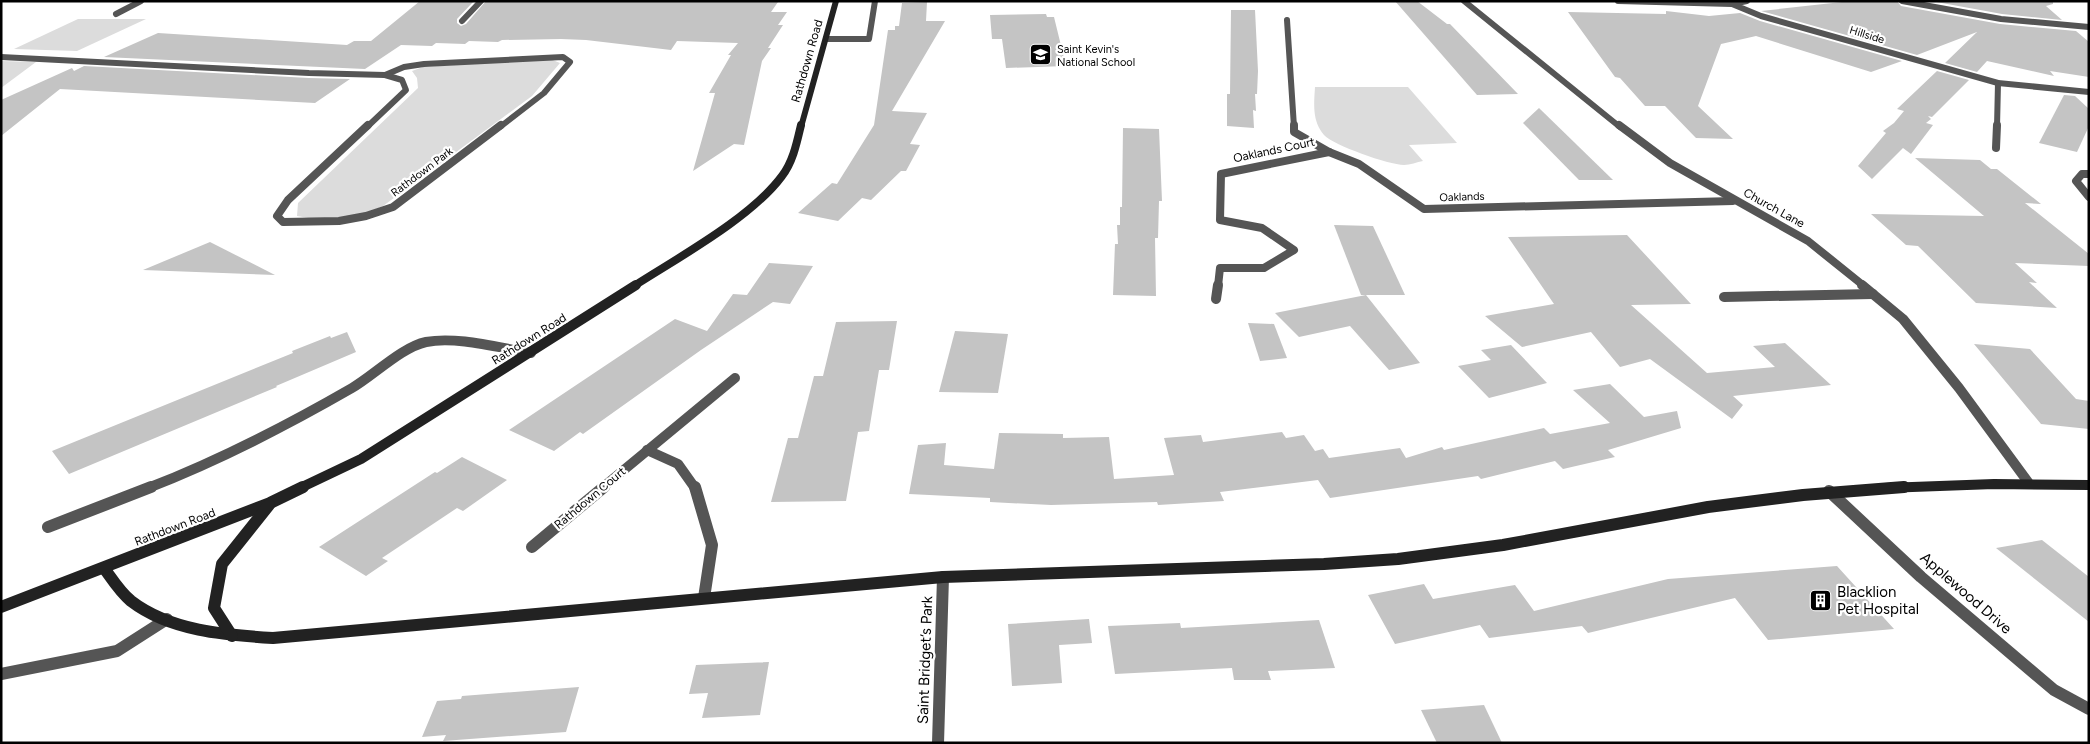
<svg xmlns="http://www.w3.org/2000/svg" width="2090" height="744" viewBox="0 0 2090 744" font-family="Figtree,sans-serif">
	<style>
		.green { fill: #dcdcdc }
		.building { fill: #c4c4c4 }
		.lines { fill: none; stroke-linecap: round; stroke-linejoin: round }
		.lane-far2 { stroke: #555; stroke-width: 6 }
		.lane-far1 { stroke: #555; stroke-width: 8 }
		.lane { stroke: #555; stroke-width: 10 }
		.street-far3 { stroke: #555; stroke-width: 6 }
		.street-far2 { stroke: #555; stroke-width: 8 }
		.street-far1 { stroke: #555; stroke-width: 10 }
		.street { stroke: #555; stroke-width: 12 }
		.secondary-far3 { stroke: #222; stroke-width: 6 }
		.secondary-far2 { stroke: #222; stroke-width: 8 }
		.secondary-far1 { stroke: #222; stroke-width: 10 }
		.secondary { stroke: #222; stroke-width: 12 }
		.labels { text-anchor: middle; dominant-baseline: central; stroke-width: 4.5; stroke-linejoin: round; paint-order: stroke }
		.far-street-label { font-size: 11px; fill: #000; stroke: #fff }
		.far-poi-label { font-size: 11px; fill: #000; stroke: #fff; text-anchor: start }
		.street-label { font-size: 12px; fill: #000; stroke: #fff }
		.near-poi-label { font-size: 15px; fill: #000; stroke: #fff; text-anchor: start }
		.near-street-label { font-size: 15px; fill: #000; stroke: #fff }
	</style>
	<rect width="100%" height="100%" fill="#fff"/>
	<!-- green -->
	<g class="green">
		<polygon points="78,19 146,19 77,51 14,49"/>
		<polygon points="550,59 560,63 532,96 383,206 357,217 320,220 297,216 298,203 418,88 417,78 412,71 423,67"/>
		<polygon points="1,61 36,62 1,88"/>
		<path d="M1315 87H1408L1457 143 1409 145 1423 161C1417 162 1410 165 1404 165 1389 165 1333 145 1324 135 1312 121 1314 104 1315 87Z"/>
	</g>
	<!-- building -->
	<g class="building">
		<polygon points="420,1 474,1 457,19 457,23 461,26 466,24 486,1 778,2 771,12 787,12 778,25 783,25 768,48 771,48 762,61 744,145 734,144 693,171 715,93 709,93 731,55 728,55 738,43 677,41 671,50 586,40 561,39 502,40 498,42 469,41 465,44 436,43 432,46 401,45 365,69 104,57 158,33 347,45 354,41 371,41"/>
		<polygon points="1395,1 1417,1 1447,24 1450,24 1518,94 1477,95"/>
		<polygon points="1851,1 1897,1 1901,6 2000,24 2076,31 2089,42 2089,77 2050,71 2054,76 1987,61 1977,72 1945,63 1977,32 1917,55 1761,11"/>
		<polygon points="1931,1 2053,1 2053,4 2046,6 2062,20 2002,14"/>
		<polygon points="927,2 926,21 945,21 892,111 927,113 910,144 920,145 906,171 901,171 871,200 862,198 838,221 798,213 832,183 837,184 874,125 888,30 895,30 895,26 899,26 902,3"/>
		<polygon points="1231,10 1255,10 1258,71 1257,94 1255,94 1256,111 1253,110 1254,128 1227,126 1227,94 1230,94"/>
		<polygon points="1666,11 1709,16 1740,13 1760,21 1902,61 1871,72 1756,36 1721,44 1698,106 1733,139 1696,138 1665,106 1645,106 1620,78 1615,77 1568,12 1666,14"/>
		<polygon points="1046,14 1047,17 1054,17 1066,66 1006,68 1002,39 992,39 990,15"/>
		<polygon points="84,66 309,78 350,79 315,103 60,89 1,136 1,100 72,68 74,71"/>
		<polygon points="1937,71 1969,80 1932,117 1928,116 1931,119 1926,123 1933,125 1911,154 1903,148 1872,179 1858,166 1886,133 1883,131 1894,123 1904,111 1897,109"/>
		<polygon points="2064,95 2075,96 2089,109 2089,126 2077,152 2039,143"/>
		<polygon points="1539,108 1613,180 1579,180 1523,123"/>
		<polygon points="1123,128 1159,129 1162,201 1159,201 1158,238 1155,238 1156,296 1113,295 1115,244 1118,244 1117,225 1120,225 1120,207 1122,207"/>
		<polygon points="1915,158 1980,160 1991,169 1997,169 2041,204 2025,203 2089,254 2089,266 2015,263 2037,283 2029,282 2057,308 1976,303 1918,246 1906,245 1871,214 1984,216"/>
		<polygon points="1334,225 1373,226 1405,295 1361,295"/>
		<polygon points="1627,235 1691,304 1631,305 1707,373 1775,367 1753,346 1785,343 1831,385 1733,396 1743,405 1732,419 1650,359 1620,367 1591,332 1522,347 1485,316 1554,304 1508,237"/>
		<polygon points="210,242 275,275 143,270"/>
		<polygon points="769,263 813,266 790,304 773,302 701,350 583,434 580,432 554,451 509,430 675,319 707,331 733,294 747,295"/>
		<polygon points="1366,295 1420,363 1389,370 1350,326 1299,337 1275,313"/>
		<polygon points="897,321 889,370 879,370 869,431 858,432 846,501 771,502 788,438 798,438 814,376 823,376 836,322"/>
		<polygon points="1248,323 1274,324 1287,358 1260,361"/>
		<polygon points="955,331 1008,334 998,393 939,392"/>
		<polygon points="347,332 356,352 276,386 277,387 69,474 52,451 293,353 292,351 330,336 331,338"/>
		<polygon points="1974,344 2030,349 2076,399 2089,401 2089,429 2041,424"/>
		<polygon points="1511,345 1547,383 1489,398 1458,366 1491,360 1481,350"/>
		<polygon points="1610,384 1644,417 1677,411 1681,428 1608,450 1615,457 1563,469 1555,461 1481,479 1478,476 1330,498 1318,480 1220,492 1224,501 1158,505 1157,502 1051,505 990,502 990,498 909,494 918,445 946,443 944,465 994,469 999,433 1063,434 1063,438 1109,437 1114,479 1174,475 1164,438 1201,435 1203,442 1282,432 1286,438 1304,435 1315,451 1323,449 1329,458 1400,448 1406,458 1442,447 1444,450 1544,428 1550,434 1610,423 1573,390"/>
		<polygon points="462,457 507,480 463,511 457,508 382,558 388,561 366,576 319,547 435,472 437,473"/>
		<polygon points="2042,540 2089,577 2089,622 1996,548"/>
		<polygon points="1837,566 1894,629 1768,640 1735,598 1588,633 1582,626 1489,638 1480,625 1395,644 1368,595 1424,584 1433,599 1515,585 1534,611 1668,579"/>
		<polygon points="1089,619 1092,643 1059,645 1062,683 1012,686 1008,624"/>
		<polygon points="1319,620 1335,668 1268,671 1271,680 1234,680 1232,668 1115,674 1108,626 1180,623 1181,628"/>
		<polygon points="769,662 760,715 702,718 708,693 689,694 696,665"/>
		<polygon points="579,687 566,732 443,741 446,735 422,737 437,701 461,699 462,696"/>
		<polygon points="1484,705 1502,743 1437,743 1421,710"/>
	</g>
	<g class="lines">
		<!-- lane-far2 -->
		<polyline class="lane-far2" points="826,39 869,39 875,1"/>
		<!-- lane-far1 -->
		<polyline class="lane-far1" points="2089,174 2082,174 2076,181 2089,197"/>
		<!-- lane -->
		<polyline class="lane" points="1724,297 1873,294"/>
		<!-- street-far3 -->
		<g class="street-far3">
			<polyline points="1464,1 1620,127"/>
			<polyline points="1618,1 1732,4"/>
			<polyline points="1747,1 1732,4 1761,16 1998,83 2089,92"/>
			<polyline points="1902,1 2001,19 2089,27"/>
			<polyline points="116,14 141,1"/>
			<polyline points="1287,20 1294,127"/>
			<polyline points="462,21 481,1"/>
			<polyline points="1,57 309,73 385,75"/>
			<polyline points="385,75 404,67 424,64 563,57 570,62 544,93 500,127"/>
			<polyline points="367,127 406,90 402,80 385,75"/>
			<polyline points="1997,127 1998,83"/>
		</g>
		<!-- street-far2 -->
		<g class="street-far2">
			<polyline points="368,125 288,200 277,216 283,222 339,221 366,216 393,207 501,125"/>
			<polyline points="1294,125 1294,132 1329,152 1359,164 1424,209 1733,201"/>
			<polyline points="1619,125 1670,163 1808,241 1864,286"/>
			<polyline points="1996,148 1997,125"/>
			<polyline points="1218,286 1220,268 1264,268 1294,250 1262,228 1220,220 1221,174 1329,152"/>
		</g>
		<!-- street-far1 -->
		<g class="street-far1">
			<polyline points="1862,285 1903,319 1959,388 2028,482"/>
			<polyline points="1216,299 1218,285"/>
			<polyline points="647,450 678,464 695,488"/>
			<path d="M148 488C218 461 286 426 352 388 373 376 402 347 426 342 457 336 499 348 531 353"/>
			<polyline points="602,488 735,378"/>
		</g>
		<!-- street -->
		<g class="street">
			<polyline points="695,487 712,545 704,598"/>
			<polyline points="1829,491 1921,577 2054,690 2089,709"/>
			<polyline points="48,527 151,487"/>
			<polyline points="532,547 604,487"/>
			<polyline points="1,674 117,651 167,619"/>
			<polyline points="938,743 943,577"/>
		</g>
		<!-- secondary-far3 -->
		<polyline class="secondary-far3" points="801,127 836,1"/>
		<!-- secondary-far2 -->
		<path class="secondary-far2" d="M634 286C679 257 751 218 782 176 793 162 797 142 801 125"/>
		<!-- secondary-far1 -->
		<g class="secondary-far1">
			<polyline points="300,488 361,459 636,285"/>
			<polyline points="1885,488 1994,484 2089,485"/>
		</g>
		<!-- secondary -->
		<g class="secondary">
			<path d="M104 568C112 579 120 592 131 601 170 631 225 635 273 638L943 577 1324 564 1398 559 1503 545 1708 507 1803 495 1904 487"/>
			<polyline points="1,607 270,503 303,487"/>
			<polyline points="232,636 214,608 222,564 269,505"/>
		</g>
	</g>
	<!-- icons -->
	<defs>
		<symbol id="school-square" viewBox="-11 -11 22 22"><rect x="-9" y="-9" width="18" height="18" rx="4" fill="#000" stroke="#fff"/><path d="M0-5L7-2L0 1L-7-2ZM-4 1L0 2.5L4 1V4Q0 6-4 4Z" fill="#fff"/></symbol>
		<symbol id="building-square" viewBox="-11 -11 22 22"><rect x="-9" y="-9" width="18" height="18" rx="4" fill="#000" stroke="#fff"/><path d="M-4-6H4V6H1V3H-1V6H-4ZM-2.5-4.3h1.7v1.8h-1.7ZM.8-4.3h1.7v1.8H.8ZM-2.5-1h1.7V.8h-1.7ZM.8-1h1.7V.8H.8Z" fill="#fff"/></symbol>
	</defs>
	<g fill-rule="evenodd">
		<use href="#school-square" x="1028" y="42" width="25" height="25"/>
		<use href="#building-square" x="1808" y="588" width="25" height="25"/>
	</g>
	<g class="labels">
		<!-- far-street labels -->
		<g class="far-street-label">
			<text transform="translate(1867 35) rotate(17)">Hillside</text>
			<text transform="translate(422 172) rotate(-37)">Rathdown Park</text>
			<text transform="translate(1462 197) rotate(-2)">Oaklands</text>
		</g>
		<!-- far-poi labels -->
		<g class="far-poi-label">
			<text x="1057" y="49">Saint Kevin's<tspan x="1057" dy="13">National School</tspan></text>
		</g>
		<!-- street labels -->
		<g class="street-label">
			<text transform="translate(807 61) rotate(-74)">Rathdown Road</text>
			<text transform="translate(1274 150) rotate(-12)">Oaklands Court</text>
			<text transform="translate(1774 208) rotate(29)">Church Lane</text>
			<text transform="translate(529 339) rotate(-32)">Rathdown Road</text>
			<text transform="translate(590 498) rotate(-40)">Rathdown Court</text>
			<text transform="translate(175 527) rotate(-21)">Rathdown Road</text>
		</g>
		<!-- near-poi labels -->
		<g class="near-poi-label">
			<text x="1837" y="592">Blacklion<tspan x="1837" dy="17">Pet Hospital</tspan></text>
		</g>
		<!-- near-street labels -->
		<g class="near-street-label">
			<text transform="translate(1966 593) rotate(41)">Applewood Drive</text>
			<text transform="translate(925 660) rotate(-88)">Saint Bridget’s Park</text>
		</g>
	</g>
	<!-- border -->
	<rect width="2090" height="744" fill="none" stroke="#000000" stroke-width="5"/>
</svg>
